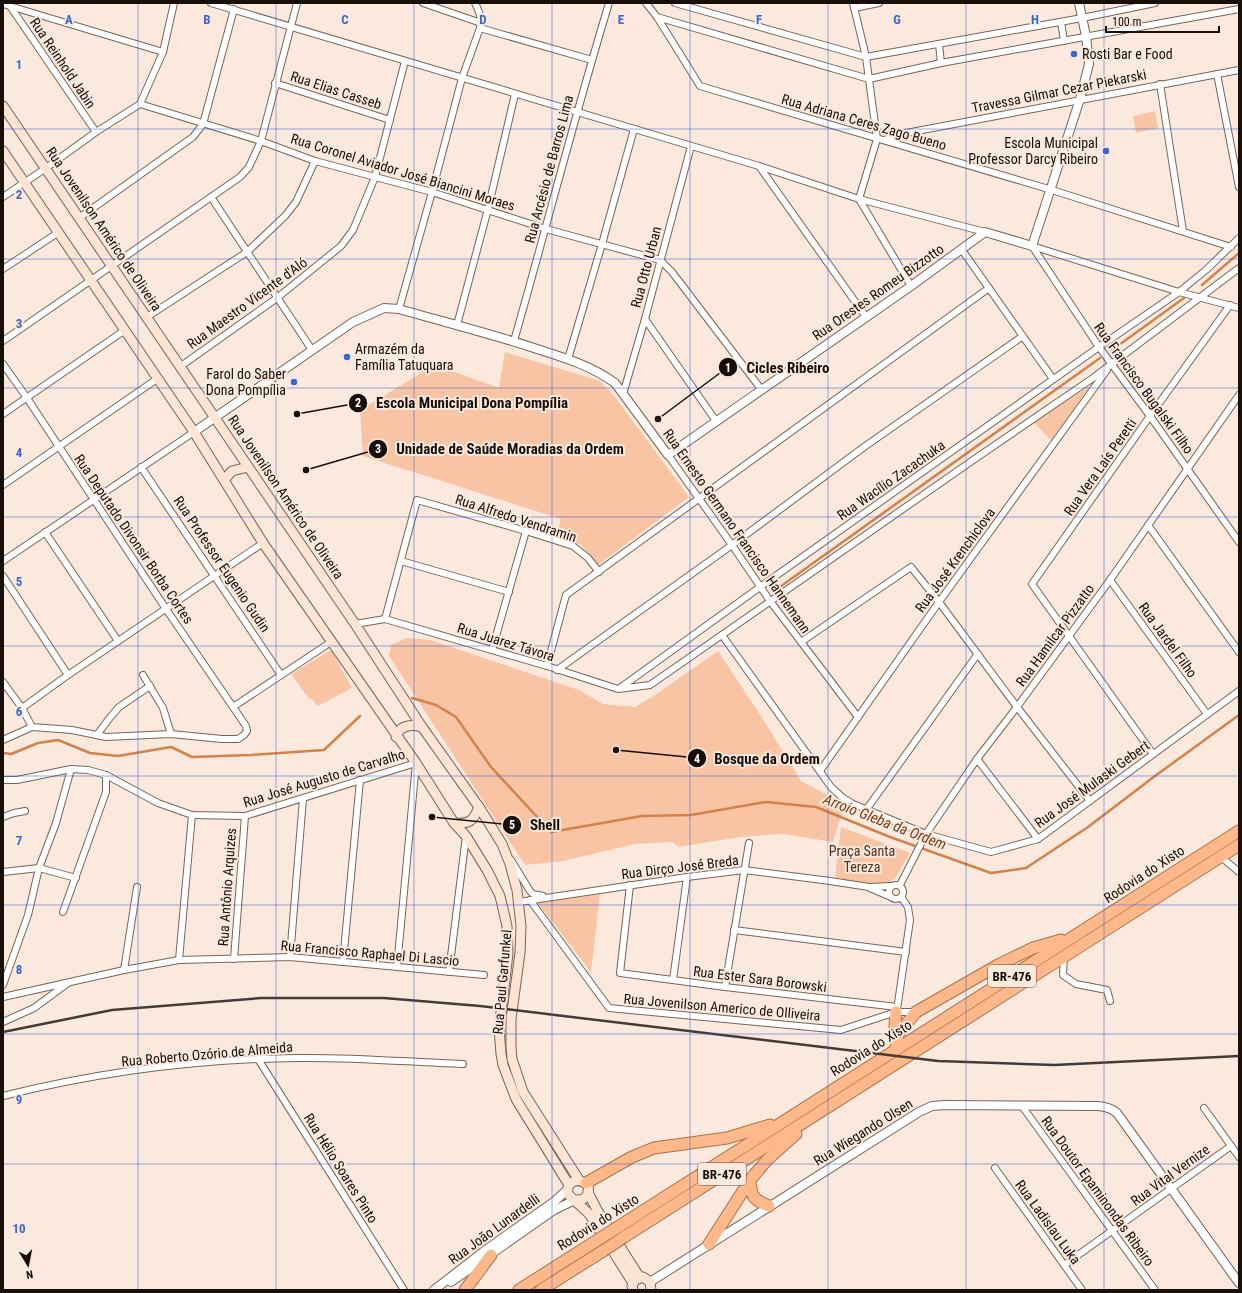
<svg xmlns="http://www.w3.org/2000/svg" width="1242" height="1293" viewBox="0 0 1242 1293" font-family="'Roboto Condensed',sans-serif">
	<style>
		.green { fill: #f8c4a3 }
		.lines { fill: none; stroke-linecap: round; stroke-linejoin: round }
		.stream { stroke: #d4824a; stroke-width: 2.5 }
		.minor-casing { stroke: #7c6353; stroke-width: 8 }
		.tertiary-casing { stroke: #7c6353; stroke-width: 10 }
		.secondary-casing { stroke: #7c6353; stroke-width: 11 }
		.trunk-casing { stroke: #ad7149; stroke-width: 13 }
		.minor { stroke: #fff; stroke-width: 6 }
		.tertiary { stroke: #fff; stroke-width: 8 }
		.secondary { stroke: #fee4d3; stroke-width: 9 }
		.trunk { stroke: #feb88a; stroke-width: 11 }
		.rail { stroke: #463b34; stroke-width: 2.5 }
		.trunk-bridge-casing { stroke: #ad7149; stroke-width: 13; stroke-linecap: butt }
		.trunk-bridge { stroke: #feb88a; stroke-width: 11 }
		.grid { fill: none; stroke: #3667d7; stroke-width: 1; stroke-opacity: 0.55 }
		.poi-dot { fill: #3667d7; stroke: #fbe9de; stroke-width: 1.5 }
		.labels { text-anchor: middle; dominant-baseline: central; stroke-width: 4; stroke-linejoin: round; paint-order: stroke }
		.shield { fill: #fbe9de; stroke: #5d5049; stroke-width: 1 }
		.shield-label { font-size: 13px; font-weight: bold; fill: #190f09 }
		.poi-label { font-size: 14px; fill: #190f09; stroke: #fbe9de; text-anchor: start }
		.street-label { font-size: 14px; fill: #190f09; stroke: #fbe9de }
		.park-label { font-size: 14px; fill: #533019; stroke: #fbe9de }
		.water-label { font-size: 15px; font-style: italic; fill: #774118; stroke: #fbe9de }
		.grid-label { font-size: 13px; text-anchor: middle; font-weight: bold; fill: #3667d7; stroke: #fbe9de; stroke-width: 4; stroke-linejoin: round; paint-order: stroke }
		.leader { fill: none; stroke: #190f09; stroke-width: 1.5 }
		.callout-dot { fill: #190f09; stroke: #fbe9de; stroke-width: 1.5 }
		.mark-label { font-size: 12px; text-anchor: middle; font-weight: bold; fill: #fff }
		.callout-label { font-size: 15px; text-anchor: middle; font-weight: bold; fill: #190f09; stroke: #fbe9de; stroke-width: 4; stroke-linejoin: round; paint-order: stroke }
	</style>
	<rect width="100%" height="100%" fill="#fbe9de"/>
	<!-- green -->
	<g class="green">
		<polygon points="1155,111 1158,128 1136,133 1133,116"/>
		<polygon points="505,352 600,381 615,397 689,497 598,565 581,545 556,536 561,519 363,456 360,410 443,360 454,363 452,371 499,388"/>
		<polygon points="1090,386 1051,440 1033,422"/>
		<polygon points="407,638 430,640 579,690 603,704 635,707 652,697 718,651 763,719 801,781 829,796 844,806 833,842 784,834 740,837 678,847 673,842 635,844 563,861 525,865 389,656 391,645"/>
		<polygon points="331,650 352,688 318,706 312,699 310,700 291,674"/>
		<path d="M841 827 910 853C905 861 901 870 895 878 884 892 849 880 835 877Z"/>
		<polygon points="600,894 591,972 538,903"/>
	</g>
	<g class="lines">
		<!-- stream -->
		<g class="stream">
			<polyline points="1202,285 1239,253"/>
			<polyline points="1112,350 1184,298"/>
			<polyline points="777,589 1100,358"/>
			<polyline points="412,698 436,705 456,717 491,767 551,832 642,816 691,815 766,802 816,807 890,837 991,873 1026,868 1088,827 1155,776 1239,715"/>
			<polyline points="3,753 11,754 38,743 58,740 90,753 118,756 171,747 192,757 250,755 324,750 360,716"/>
		</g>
		<defs>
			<g id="minor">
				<polyline points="211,3 759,166 859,199 985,232"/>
				<polyline points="423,3 481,23"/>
				<polyline points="646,3 657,17 700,86 1052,190 1231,247"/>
				<polyline points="675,3 866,57 1082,18 1155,3"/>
				<polyline points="853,3 866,57 877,139 859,199 911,286"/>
				<polyline points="3,4 163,52"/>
				<polyline points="10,6 96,132"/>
				<polyline points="854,8 879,3"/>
				<polyline points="657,17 869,79 941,63 1239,9"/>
				<polyline points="1061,22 1064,41"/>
				<polyline points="480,28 592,60"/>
				<polyline points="939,44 941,63"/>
				<polyline points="1217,74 1239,187"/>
				<polyline points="275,83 390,120"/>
				<polyline points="1160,84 1183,231"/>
				<polyline points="140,104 261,141 315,161 432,192 546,229 660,260 672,272 761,389"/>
				<polyline points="884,140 901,134 1239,70"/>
				<polyline points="759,166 866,317"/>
				<polyline points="3,197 46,168 96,132 140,104 163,52 174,3"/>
				<polyline points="211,197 312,350"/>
				<polyline points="79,218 193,137 203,124 234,9"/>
				<polyline points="1032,246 1099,347 1150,416 1239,542"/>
				<polyline points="1032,246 1179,292 1239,308"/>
				<polyline points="962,250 1053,379"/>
				<polyline points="3,269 59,232"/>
				<path d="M399 309 432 192 462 78 480 28C482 18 479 11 475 3"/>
				<polyline points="147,317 247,252 285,216 296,202 315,161"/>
				<polyline points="645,319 716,421"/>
				<polyline points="457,325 488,209 515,94"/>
				<polyline points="3,341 240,177 249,167 261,141 297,3"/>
				<path d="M514 341C546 229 575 115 609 3"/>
				<polyline points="568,359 602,244 634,129"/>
				<polyline points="3,364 27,398 166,609 233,707 246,726 247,731 244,735 238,739 222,739 171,734 106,737 72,730 32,727"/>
				<polyline points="181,366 277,298 341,246 353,230 375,177 405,61"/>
				<polyline points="623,394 645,319 691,146"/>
				<polyline points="3,414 125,330"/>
				<polyline points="668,455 732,545 770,601 858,717"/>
				<polyline points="141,467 281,675"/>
				<polyline points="3,485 157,379"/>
				<polyline points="1148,525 1239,652"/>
				<polyline points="45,532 118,641"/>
				<polyline points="3,561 194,432"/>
				<polyline points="401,561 509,592"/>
				<polyline points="3,576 68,675"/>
				<polyline points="1110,580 1207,714"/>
				<polyline points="385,619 417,500 526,531 573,546 588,558 599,572"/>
				<polyline points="355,624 385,619 547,666 618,689 650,685 979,456 1093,378 1239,268"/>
				<polyline points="722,635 831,787 842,797 853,804 926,834 991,852 1038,839 1239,691"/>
				<polyline points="801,642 911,567 939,602 1017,707 1090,801"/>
				<polyline points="492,650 526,531"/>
				<polyline points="547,666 566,595 989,288"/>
				<polyline points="557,670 732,545 864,447 1023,336"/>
				<polyline points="143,675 163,708 171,734"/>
				<polyline points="3,682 22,708 32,727 3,740"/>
				<polyline points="620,688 760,587 1099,347 1179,292 1206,270 1239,238"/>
				<polyline points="233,707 331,642"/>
				<polyline points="22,708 68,675 263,543"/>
				<polyline points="97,735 108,720 119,707 150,686"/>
				<polyline points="1153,754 1032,584 1150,416 1230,305"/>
				<polyline points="977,759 1038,839"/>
				<polyline points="820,771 939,602 1107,370"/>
				<polyline points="3,780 17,780 71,769 88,770 106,775 158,803 192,815 245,816 416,763 397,967"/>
				<polyline points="866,810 977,655"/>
				<polyline points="3,817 14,813 25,811"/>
				<polyline points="1221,857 1239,872"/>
				<polyline points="511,860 530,891 533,894 543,896"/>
				<polyline points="3,872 39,868 76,878"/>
				<circle cx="896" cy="892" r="7"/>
				<polyline points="630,885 620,973 725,987 897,1007"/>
				<polyline points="900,885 926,834 977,759 1017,707 1110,580 1239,395"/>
				<polyline points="870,888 891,897"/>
				<polyline points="530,900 609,1008 841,1030 896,1012 916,1012"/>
				<polyline points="519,902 687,877 744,870 830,881 869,887 891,886"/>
				<polyline points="63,912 106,792 106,775"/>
				<polyline points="734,930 906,952"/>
				<polyline points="1064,956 1063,975 1076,984 1107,990 1110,1001"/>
				<polyline points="290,957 303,799"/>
				<polyline points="234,959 245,816"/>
				<polyline points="179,960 192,815"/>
				<polyline points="343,962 360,780"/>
				<polyline points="124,970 137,887"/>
				<polyline points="449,972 466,836"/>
				<polyline points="673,980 687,877"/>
				<polyline points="3,985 28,915 39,868 56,823 71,769"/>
				<polyline points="725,987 749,843"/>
				<polyline points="3,997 124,970 179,960 290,957 484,975"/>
				<polyline points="897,1010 910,920 908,907 901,897"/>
				<polyline points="3,1022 34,1008 68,983"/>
				<polyline points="258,1059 404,1290"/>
				<path d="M3 1096C99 1072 198 1059 297 1058 352 1057 408 1062 463 1064"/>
				<polyline points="1022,1106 1155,1290"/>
				<polyline points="1204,1108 1239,1157"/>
				<polyline points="995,1168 1082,1290"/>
				<polyline points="1064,1265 1231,1146"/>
			</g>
			<g id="tertiary">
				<path d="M194 432 353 322 384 308 399 309C444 322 489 333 534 348 562 357 590 365 615 383L668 455 911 286 985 232 1032 246 1080 99 1089 64 1086 36 1079 3"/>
				<polyline points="451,1282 554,1210 575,1200"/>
				<path d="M650 1282 919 1112 932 1106 945 1105 1098 1106C1106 1107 1111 1108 1117 1113L1239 1283"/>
				<polyline points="434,1290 487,1249 555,1201 568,1189"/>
			</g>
			<g id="secondary">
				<polyline points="3,106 355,624 422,727 479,807 502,844 510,864 517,890 521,926 520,953 511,1019 511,1047 512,1059 523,1092 579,1180"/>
				<polyline points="3,151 194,432 263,543 416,763 454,823 466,836 487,870 500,896 507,926 508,954 499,1029 501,1054 503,1065 516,1099 569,1185"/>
				<polyline points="224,480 232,471 248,467"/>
				<path d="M396 737C399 725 412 724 422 727"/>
				<path d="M454 823C469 824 473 822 479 807"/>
				<polyline points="588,1192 597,1210 640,1278"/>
				<path d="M575 1200C585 1201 590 1195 588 1186 579 1175 563 1183 569 1195 572 1199 585 1209 590 1215L633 1283"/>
				<polyline points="633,1290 632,1286 635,1280 643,1277 650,1282 651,1290"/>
			</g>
			<g id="trunk">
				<polyline points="896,1012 895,1026 898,1034"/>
				<polyline points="896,1049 898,1034 916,1012 1000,964 1033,948 1061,940"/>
				<path d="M750 1180C751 1196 753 1200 769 1206"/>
				<polyline points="586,1183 632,1157 654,1148 727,1138 770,1125"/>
				<polyline points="618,1227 1239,831"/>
				<polyline points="624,1237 1239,845"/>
				<polyline points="709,1244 750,1180 767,1160 796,1134"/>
				<polyline points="465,1290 491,1255"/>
				<polyline points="519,1290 596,1241"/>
				<polyline points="541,1290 603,1251"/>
			</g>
		</defs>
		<!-- minor casing -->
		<use href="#minor" class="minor-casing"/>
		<!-- tertiary casing -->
		<use href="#tertiary" class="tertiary-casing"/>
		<!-- secondary casing -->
		<use href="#secondary" class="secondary-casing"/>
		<!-- trunk casing -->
		<use href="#trunk" class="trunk-casing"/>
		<!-- minor -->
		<use href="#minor" class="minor"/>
		<!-- tertiary -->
		<use href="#tertiary" class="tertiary"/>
		<!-- secondary -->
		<use href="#secondary" class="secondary"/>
		<!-- trunk -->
		<use href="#trunk" class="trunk"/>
		<!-- rail -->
		<polyline class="rail" points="3,1032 112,1010 261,998 384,998 480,1006 938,1061 1054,1065 1239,1056"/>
		<defs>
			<g id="trunk-bridge">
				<polyline points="596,1241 618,1227"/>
				<polyline points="603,1251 624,1237"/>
			</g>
		</defs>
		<!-- trunk-bridge casing -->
		<use href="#trunk-bridge" class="trunk-bridge-casing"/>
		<!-- trunk-bridge -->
		<use href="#trunk-bridge" class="trunk-bridge"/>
	</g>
	<!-- grid -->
	<path class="grid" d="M138 3V1290M276 3V1290M414 3V1290M552 3V1290M690 3V1290M828 3V1290M966 3V1290M1104 3V1290M3 129H1239M3 259H1239M3 388H1239M3 517H1239M3 646H1239M3 776H1239M3 905H1239M3 1034H1239M3 1164H1239"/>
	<!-- markers -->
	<g class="poi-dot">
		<circle cx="1074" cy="54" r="4"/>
		<circle cx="1106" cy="151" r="4"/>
		<circle cx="347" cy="357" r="4"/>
		<circle cx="294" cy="382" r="4"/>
	</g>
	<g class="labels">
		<!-- shield labels -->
		<g class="shield">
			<rect x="988" y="965" width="48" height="22" rx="3"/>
			<rect x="698" y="1163" width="48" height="22" rx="3"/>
		</g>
		<g class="shield-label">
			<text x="1012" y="976">BR-476</text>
			<text x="722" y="1174">BR-476</text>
		</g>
		<!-- poi labels -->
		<g class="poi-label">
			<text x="1082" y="54">Rosti Bar e Food</text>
			<text x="1098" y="143" text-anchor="end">Escola Municipal<tspan x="1098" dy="16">Professor Darcy Ribeiro</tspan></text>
			<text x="355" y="349">Armazém da<tspan x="355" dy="16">Família Tatuquara</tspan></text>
			<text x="286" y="374" text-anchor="end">Farol do Saber<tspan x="286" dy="16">Dona Pompília</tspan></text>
		</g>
		<!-- street labels -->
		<g class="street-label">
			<text transform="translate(63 63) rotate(56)">Rua Reinhold Jabin</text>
			<text transform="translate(336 90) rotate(18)">Rua Elias Casseb</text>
			<text transform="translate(1059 91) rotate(-11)">Travessa Gilmar Cezar Piekarski</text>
			<text transform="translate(864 122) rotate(16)">Rua Adriana Ceres Zago Bueno</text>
			<text transform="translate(549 169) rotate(-75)">Rua Arcésio de Barros Lima</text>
			<text transform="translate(403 172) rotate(17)">Rua Coronel Aviador José Biancini Moraes</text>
			<text transform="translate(104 229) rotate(56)">Rua Jovenilson Américo de Oliveira</text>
			<text transform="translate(646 267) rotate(-75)">Rua Otto Urban</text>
			<text transform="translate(878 292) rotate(-35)">Rua Orestes Romeu Bizzotto</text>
			<text transform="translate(247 303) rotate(-36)">Rua Maestro Vicente d'Aló</text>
			<text transform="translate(1144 388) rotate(54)">Rua Francisco Bugalski Filho</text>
			<text transform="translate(1100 467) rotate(-55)">Rua Vera Laís Peretti</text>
			<text transform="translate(891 480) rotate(-35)">Rua Wacílio Zacachuka</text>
			<text transform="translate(286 497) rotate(56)">Rua Jovenilson Américo de Oliveira</text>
			<text transform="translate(516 518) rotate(18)">Rua Alfredo Vendramin</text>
			<text transform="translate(737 531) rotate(55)">Rua Ernesto Germano Francisco Hannemann</text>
			<text transform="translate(134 539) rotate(56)">Rua Deputado Divonsir Borba Cortes</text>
			<text transform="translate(955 560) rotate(-54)">Rua José Krenchiclova</text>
			<text transform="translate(222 564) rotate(56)">Rua Professor Eugenio Gudin</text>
			<text transform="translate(1055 635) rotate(-54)">Rua Hamilcar Pizzatto</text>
			<text transform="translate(1168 640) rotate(54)">Rua Jardel Filho</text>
			<text transform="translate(506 642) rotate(17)">Rua Juarez Távora</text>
			<text transform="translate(324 778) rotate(-17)">Rua José Augusto de Carvalho</text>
			<text transform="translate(1092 784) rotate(-36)">Rua José Mulaski Gebert</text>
			<text transform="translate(680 867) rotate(-7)">Rua Dirço José Breda</text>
			<text transform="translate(1144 874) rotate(-33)">Rodovia do Xisto</text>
			<text transform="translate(227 887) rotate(-86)">Rua Antônio Arquizes</text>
			<text transform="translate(370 953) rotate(5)">Rua Francisco Raphael Di Lascio</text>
			<text transform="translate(760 979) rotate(7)">Rua Ester Sara Borowski</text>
			<text transform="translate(502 982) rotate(-85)">Rua Paul Garfunkel</text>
			<text transform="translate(722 1007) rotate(5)">Rua Jovenilson Americo de Olliveira</text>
			<text transform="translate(871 1048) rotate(-32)">Rodovia do Xisto</text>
			<text transform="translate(207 1054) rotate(-5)">Rua Roberto Ozório de Almeida</text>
			<text transform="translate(863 1132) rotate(-32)">Rua Wiegando Olsen</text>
			<text transform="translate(341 1168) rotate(58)">Rua Hélio Soares Pinto</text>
			<text transform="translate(1170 1175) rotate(-36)">Rua Vital Vernize</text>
			<text transform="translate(1098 1191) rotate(54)">Rua Doutor Epaminondas Ribeiro</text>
			<text transform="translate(598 1222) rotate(-32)">Rodovia do Xisto</text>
			<text transform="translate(1048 1222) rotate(54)">Rua Ladislau Luka</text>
			<text transform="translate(494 1229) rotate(-36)">Rua João Lunardelli</text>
		</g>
		<!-- park labels -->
		<g class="park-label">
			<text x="862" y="851">Praça Santa<tspan x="862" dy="16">Tereza</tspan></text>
		</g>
		<!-- water labels -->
		<g class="water-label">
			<text transform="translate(885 822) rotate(21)">Arroio Gleba da Ordem</text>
		</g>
	</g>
	<g class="grid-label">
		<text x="69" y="24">A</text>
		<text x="207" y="24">B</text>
		<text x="345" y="24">C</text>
		<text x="483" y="24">D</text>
		<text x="621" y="24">E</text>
		<text x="759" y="24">F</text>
		<text x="897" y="24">G</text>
		<text x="1035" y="24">H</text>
		<text x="19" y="69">1</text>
		<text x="19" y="199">2</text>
		<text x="19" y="328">3</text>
		<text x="19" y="457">4</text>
		<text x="19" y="586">5</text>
		<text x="19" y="716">6</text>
		<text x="19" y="845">7</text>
		<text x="19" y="974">8</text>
		<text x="19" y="1104">9</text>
		<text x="19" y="1233">10</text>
	</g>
	<!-- callouts -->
	<path class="leader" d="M658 419L728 367M297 414L358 403M306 470L378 449M616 750L697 758M432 817L512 825"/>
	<g class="callout-dot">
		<circle cx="658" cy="419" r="4"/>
		<circle cx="297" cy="414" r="4"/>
		<circle cx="306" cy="470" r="4"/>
		<circle cx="616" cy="750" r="4"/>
		<circle cx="432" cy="817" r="4"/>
		<circle cx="728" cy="367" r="10"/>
		<circle cx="358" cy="403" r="10"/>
		<circle cx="378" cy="449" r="10"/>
		<circle cx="697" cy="758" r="10"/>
		<circle cx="512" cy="825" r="10"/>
	</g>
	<g class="mark-label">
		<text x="728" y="372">1</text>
		<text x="358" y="407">2</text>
		<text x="378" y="453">3</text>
		<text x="697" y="763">4</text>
		<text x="512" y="829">5</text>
	</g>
	<g class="callout-label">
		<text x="788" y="373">Cicles Ribeiro</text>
		<text x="472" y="408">Escola Municipal Dona Pompília</text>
		<text x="510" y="454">Unidade de Saúde Moradias da Ordem</text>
		<text x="767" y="764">Bosque da Ordem</text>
		<text x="545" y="830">Shell</text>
	</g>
	<!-- border -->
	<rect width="1242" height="1293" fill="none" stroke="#190f09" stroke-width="8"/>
	<!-- north arrow -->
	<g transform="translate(28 1265) rotate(170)" stroke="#fbe9de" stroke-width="3" paint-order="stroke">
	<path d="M0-3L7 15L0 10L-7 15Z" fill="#190f09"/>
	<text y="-6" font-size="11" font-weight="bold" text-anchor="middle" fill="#190f09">N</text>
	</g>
	<!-- scale -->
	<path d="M1106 26v6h113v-6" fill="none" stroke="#190f09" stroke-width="2"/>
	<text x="1112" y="26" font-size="12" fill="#190f09" stroke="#fbe9de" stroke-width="3" paint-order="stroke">100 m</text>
</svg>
